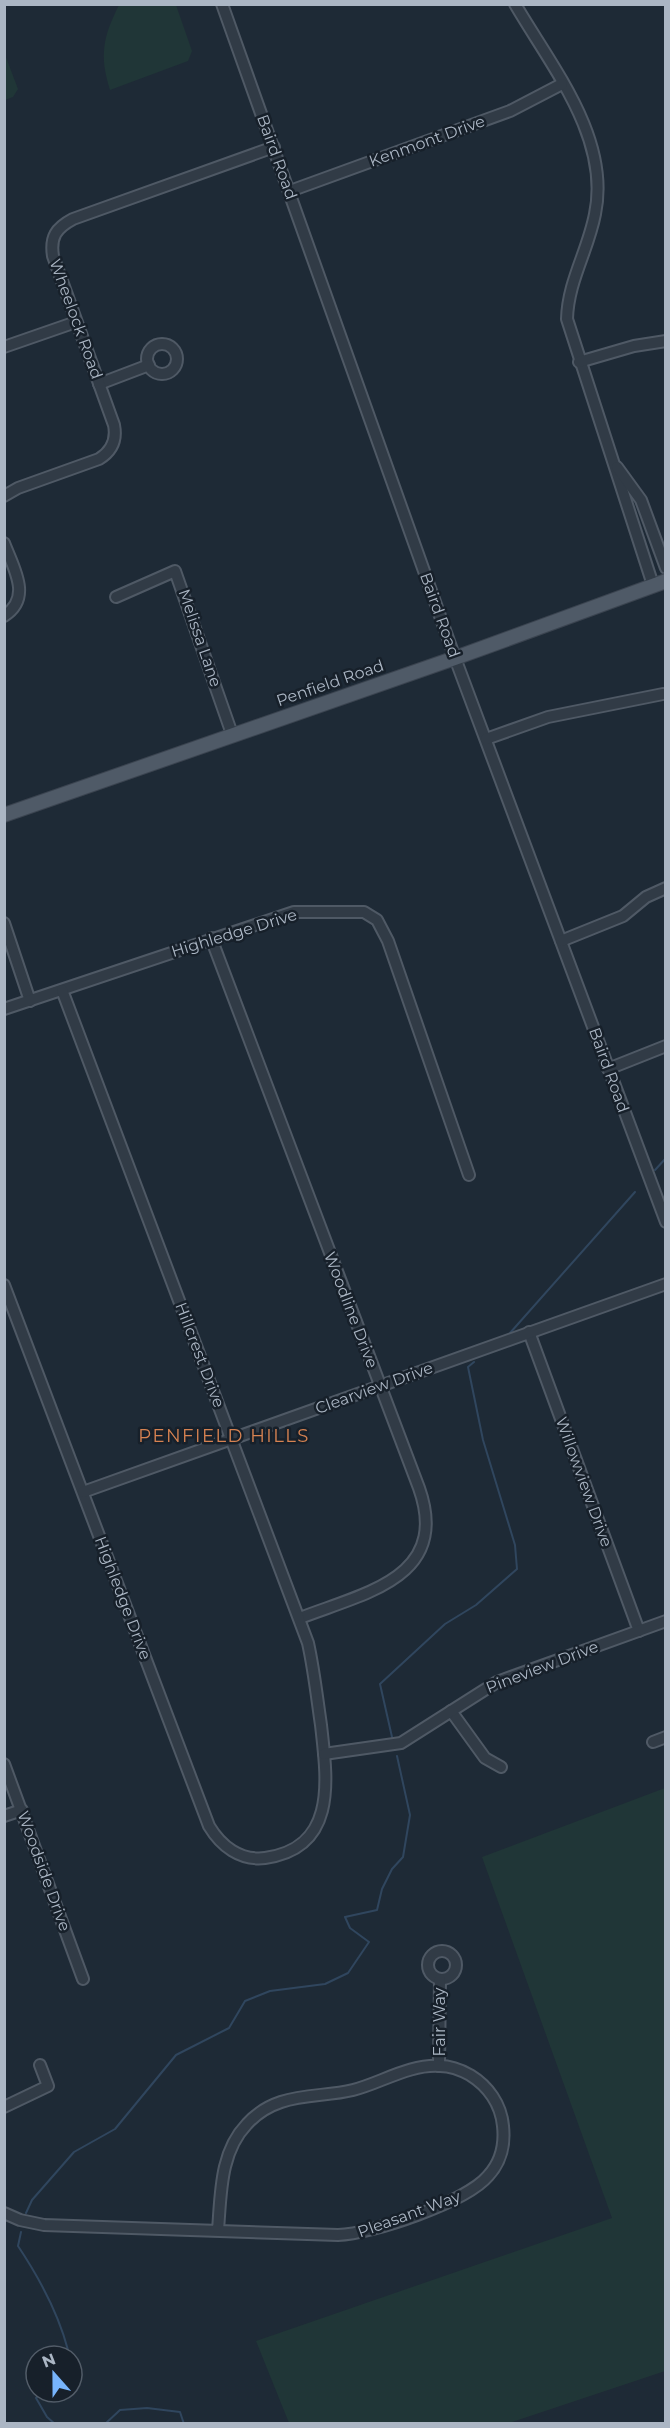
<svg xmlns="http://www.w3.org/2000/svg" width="670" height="2428" viewBox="0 0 670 2428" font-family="Montserrat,sans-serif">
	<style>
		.green { fill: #203637 }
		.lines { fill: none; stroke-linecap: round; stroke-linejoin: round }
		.stream { stroke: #30465e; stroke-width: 2 }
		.minor-casing { stroke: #4f5965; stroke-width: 14 }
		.major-casing { stroke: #3b4450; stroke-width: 16 }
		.minor { stroke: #313b46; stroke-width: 10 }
		.major { stroke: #4f5a67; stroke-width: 14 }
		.labels { text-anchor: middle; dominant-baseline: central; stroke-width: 5; stroke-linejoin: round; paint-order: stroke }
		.street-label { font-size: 16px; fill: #abb6c4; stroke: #17202a }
		.neighbourhood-label { font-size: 18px; letter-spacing: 1.5px; fill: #d78352; stroke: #17202a }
	</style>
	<rect width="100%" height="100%" fill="#1e2a36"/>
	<!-- green -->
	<g class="green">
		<path d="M119 5H176L192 51 188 61 110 90C99 55 103 37 119 5Z"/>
		<polygon points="4,52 18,89 13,97 5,100"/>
		<polygon points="665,1788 665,2371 509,2423 289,2423 256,2341 612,2218 482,1857"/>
	</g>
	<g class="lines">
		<!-- stream -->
		<g class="stream">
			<polyline points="655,1170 666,1158"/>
			<polyline points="510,1333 635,1192"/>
			<polyline points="392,1737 380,1684 445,1624 476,1605 517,1569 515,1545 483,1440 468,1367 474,1362"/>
			<polyline points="26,2213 32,2200 74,2152 115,2129 176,2055 229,2028 245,2001 270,1991 325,1984 348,1973 369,1942 350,1928 345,1917 377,1910 382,1889 392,1869 403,1857 410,1815 397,1756"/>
			<path d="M21 2232 18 2246C40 2279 58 2312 68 2350L65 2356"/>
			<polyline points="41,2392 36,2398 47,2417 55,2424"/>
			<polyline points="105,2424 120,2410 147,2408 180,2412 184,2424"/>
		</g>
		<defs>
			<g id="minor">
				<polyline points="222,4 455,658 666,1222"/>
				<path d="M515 4C551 66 611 138 595 214 588 251 568 281 567 319L653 585"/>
				<polyline points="290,191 510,111 562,84"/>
				<circle cx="162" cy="359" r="15"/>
				<polyline points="4,347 76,322"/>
				<polyline points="579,362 634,346 666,341"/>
				<polyline points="99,384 149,365"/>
				<polyline points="617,467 641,500 666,568"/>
				<path d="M4 496 18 488 99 459C112 451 117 440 114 425L53 256C50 237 56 228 73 219L274 147"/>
				<path d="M4 543C13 567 33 598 4 616"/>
				<polyline points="116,597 175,571 232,734"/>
				<polyline points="486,739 548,717 663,694"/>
				<polyline points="4,923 30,1001"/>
				<path d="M211 938 419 1488C451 1578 364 1593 300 1618"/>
				<polyline points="561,941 623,916 646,897 666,888"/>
				<polyline points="4,1009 294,912 364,912 377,920 388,941 469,1175"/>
				<polyline points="608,1069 666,1046"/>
				<path d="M4 1285 209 1826C221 1846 240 1861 265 1858 338 1848 327 1779 321 1725 317 1698 314 1670 308 1643L62 990"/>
				<polyline points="529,1332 639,1631"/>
				<polyline points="83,1492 666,1284"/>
				<polyline points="451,1711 485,1758 501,1767"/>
				<polyline points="653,1742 666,1737"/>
				<polyline points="324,1754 401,1743 497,1682 666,1621"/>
				<polyline points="4,1764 83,1979"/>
				<polyline points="4,1816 22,1810"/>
				<circle cx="442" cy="1965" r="14"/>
				<polyline points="439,2066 440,1979"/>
				<polyline points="4,2107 48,2086 40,2065"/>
				<path d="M4 2213 20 2220 44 2225 338 2235C372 2234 466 2202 488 2176 501 2162 505 2144 503 2126 501 2104 488 2086 470 2075 461 2070 450 2066 440 2066 409 2064 381 2083 353 2090 329 2096 305 2094 281 2102 269 2106 256 2114 247 2124 220 2152 221 2193 218 2230"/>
			</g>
			<polyline id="major" points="4,815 455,658 666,581"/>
		</defs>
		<!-- minor casing -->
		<use href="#minor" class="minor-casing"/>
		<!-- major casing -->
		<use href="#major" class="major-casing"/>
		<!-- minor -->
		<use href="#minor" class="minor"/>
		<!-- major -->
		<use href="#major" class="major"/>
	</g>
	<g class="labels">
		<!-- street labels -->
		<g class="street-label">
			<text transform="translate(427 141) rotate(-20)">Kenmont Drive</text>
			<text transform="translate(277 157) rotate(70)">Baird Road</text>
			<text transform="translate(76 319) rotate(70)">Wheelock Road</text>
			<text transform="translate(440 615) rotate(70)">Baird Road</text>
			<text transform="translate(200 638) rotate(71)">Melissa Lane</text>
			<text transform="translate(330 683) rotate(-19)">Penfield Road</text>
			<text transform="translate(234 933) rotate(-17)">Highledge Drive</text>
			<text transform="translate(609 1070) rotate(70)">Baird Road</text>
			<text transform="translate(351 1310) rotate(69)">Woodline Drive</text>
			<text transform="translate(200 1355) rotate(69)">Hillcrest Drive</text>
			<text transform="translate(374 1388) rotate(-20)">Clearview Drive</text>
			<text transform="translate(584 1482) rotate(70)">Willowview Drive</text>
			<text transform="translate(123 1598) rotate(69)">Highledge Drive</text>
			<text transform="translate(542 1667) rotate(-21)">Pineview Drive</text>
			<text transform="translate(44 1871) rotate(70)">Woodside Drive</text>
			<text transform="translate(439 2022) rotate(-90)">Fair Way</text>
			<text transform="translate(409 2214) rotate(-20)">Pleasant Way</text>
		</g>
		<!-- neighbourhood labels -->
		<g class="neighbourhood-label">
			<text x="224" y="1436">PENFIELD HILLS</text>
		</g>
	</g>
	<!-- border -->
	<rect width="670" height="2428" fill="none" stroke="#abb6c4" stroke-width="12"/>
	<!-- north arrow -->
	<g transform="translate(54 2374) rotate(339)"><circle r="28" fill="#17202a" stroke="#525c68" stroke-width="1.5"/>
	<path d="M0-4.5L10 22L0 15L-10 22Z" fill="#77b4fc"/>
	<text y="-9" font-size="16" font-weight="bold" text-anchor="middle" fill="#abb6c4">N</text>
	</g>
</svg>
